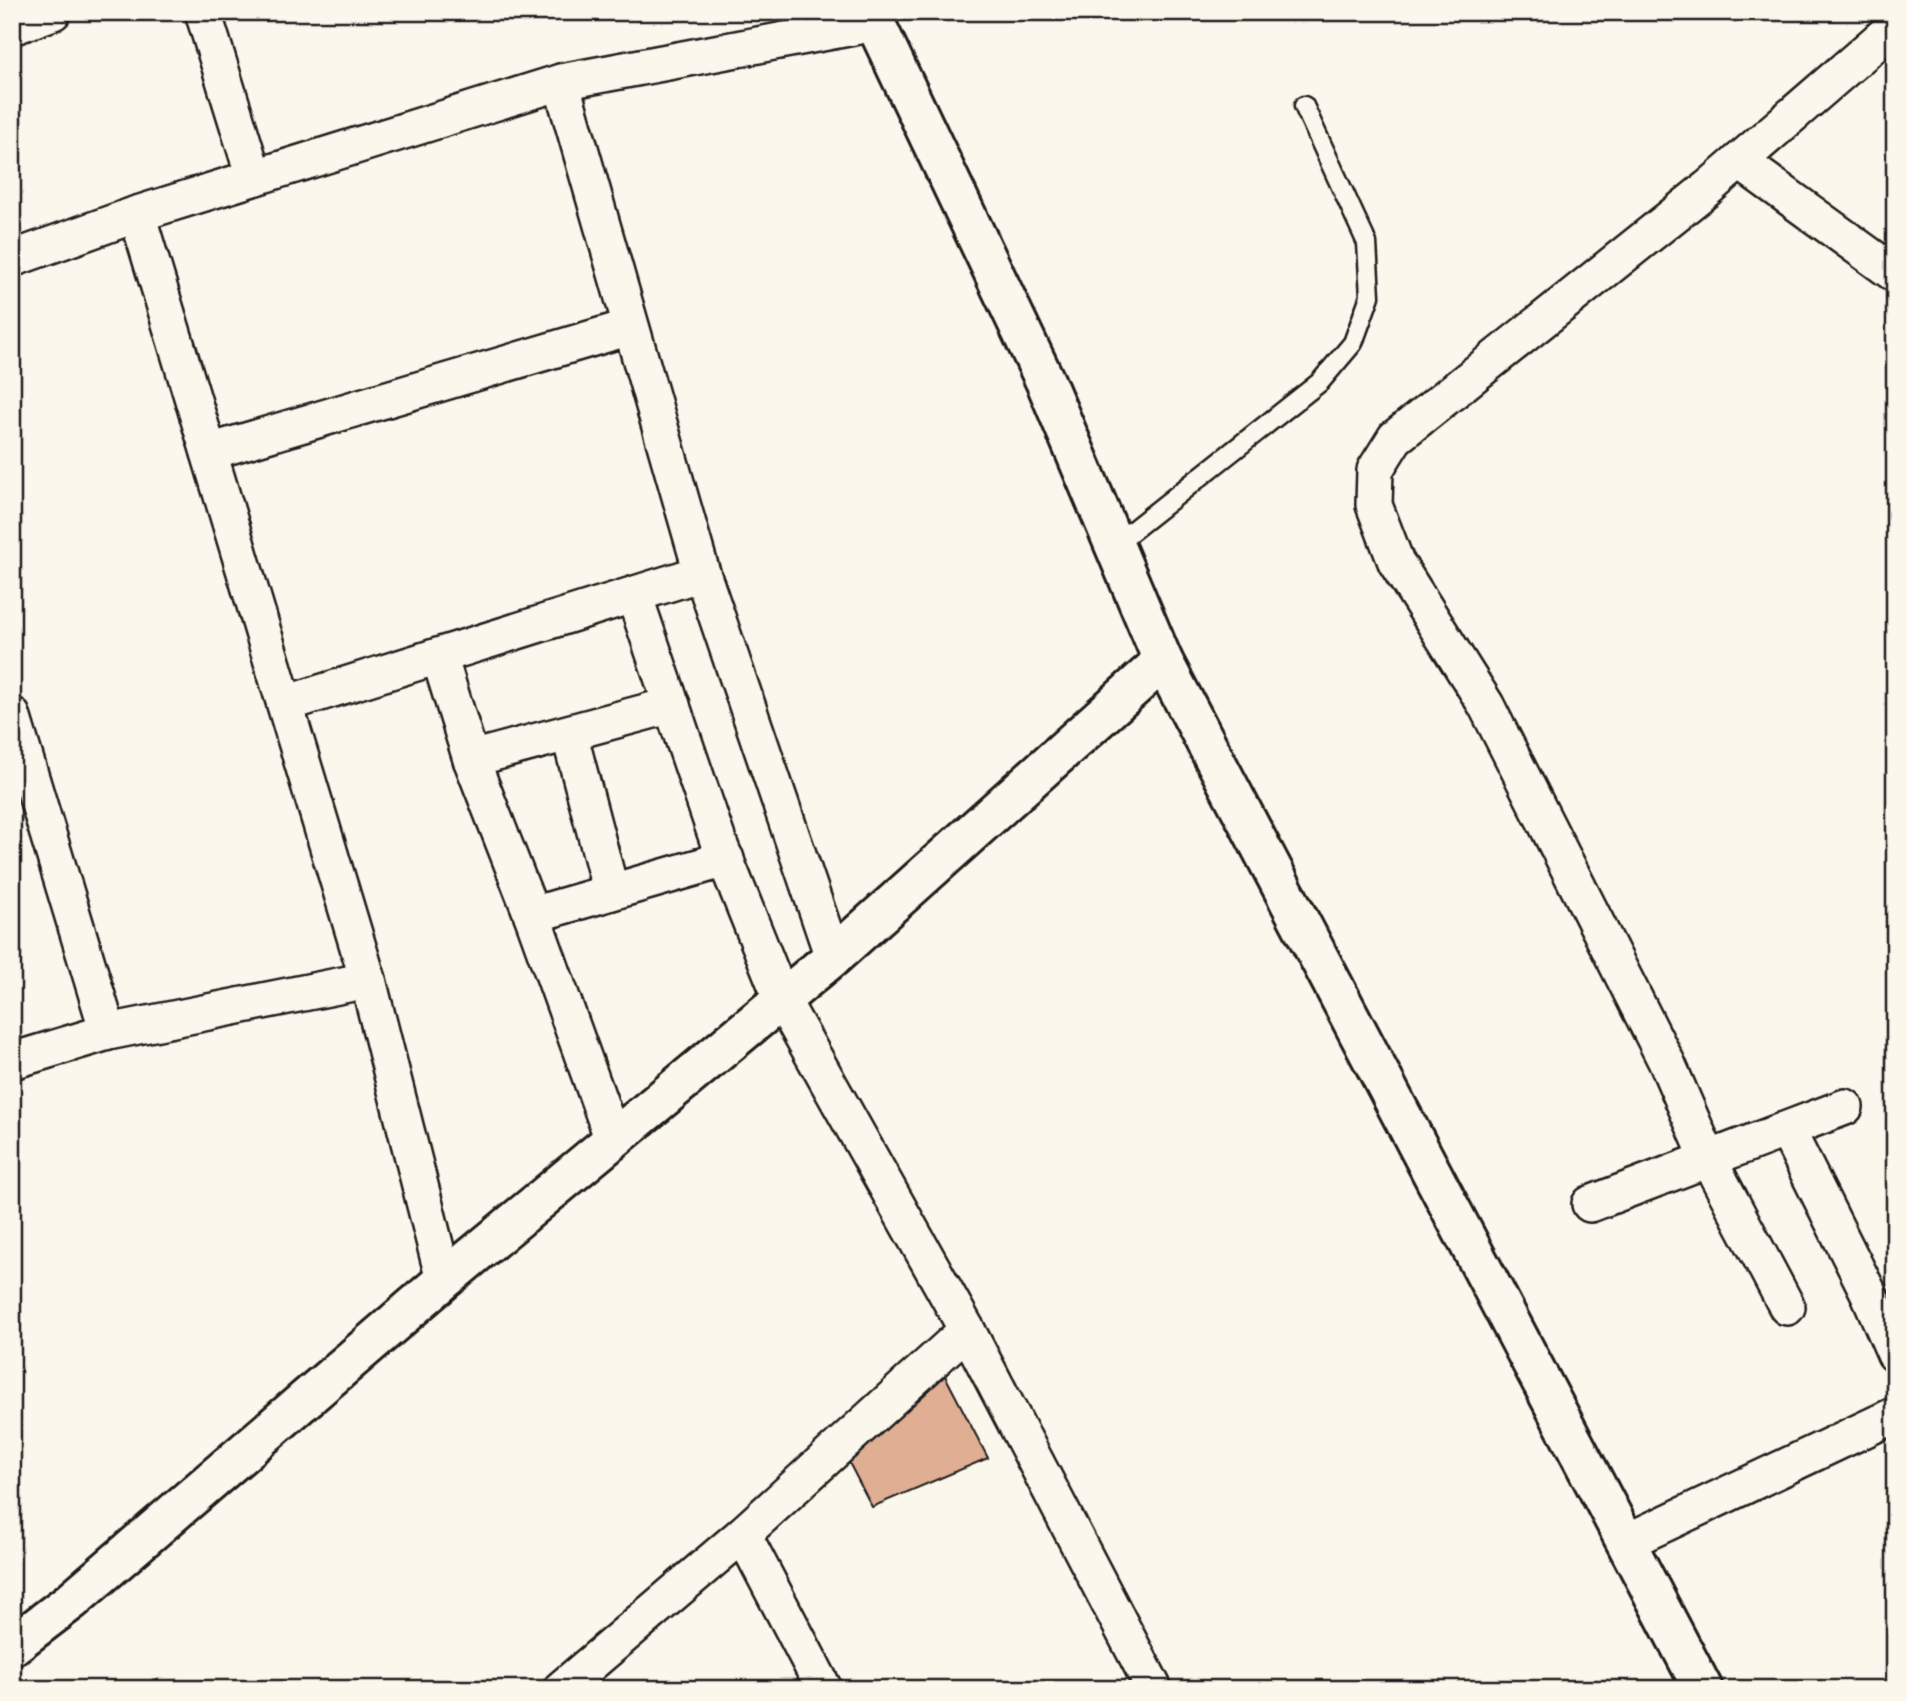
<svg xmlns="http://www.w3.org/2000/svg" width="1907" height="1701" viewBox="0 0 1907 1701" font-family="Mynerve,sans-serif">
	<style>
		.building { fill: #e0ae93; stroke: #1c1c1c; stroke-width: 2 }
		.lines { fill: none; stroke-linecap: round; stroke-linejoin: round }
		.lane-casing { stroke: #1c1c1c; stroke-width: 23 }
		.street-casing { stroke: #1c1c1c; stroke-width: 40 }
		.secondary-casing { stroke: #1c1c1c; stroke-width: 44 }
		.lane { stroke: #fbf7ec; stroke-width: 18 }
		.street { stroke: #fbf7ec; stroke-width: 35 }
		.secondary { stroke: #fbf7ec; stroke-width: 38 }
	</style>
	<rect width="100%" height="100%" fill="#fbf7ec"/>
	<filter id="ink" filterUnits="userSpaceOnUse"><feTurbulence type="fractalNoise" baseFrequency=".0143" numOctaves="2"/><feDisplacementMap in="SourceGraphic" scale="14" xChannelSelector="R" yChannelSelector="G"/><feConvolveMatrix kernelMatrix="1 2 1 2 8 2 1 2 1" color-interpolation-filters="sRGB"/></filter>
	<g filter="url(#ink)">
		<!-- building -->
		<polygon class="building" points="941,1368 988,1458 872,1507 844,1453"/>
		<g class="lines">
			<defs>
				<polyline id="lane" points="1114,545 1320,382 1353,343 1370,296 1367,243 1304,106"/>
				<g id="street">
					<polyline points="203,12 254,177"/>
					<polyline points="12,27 53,12"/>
					<polyline points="561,82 702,573 833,957"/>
					<polyline points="1739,161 1895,274"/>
					<polyline points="137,214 561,82 875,23"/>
					<polyline points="12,259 137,214 368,980 444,1280"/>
					<polyline points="209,452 630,327"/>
					<polyline points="634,595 718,841 782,1000 967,1330 1154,1689"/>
					<polyline points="439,656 471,759 532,915 613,1140"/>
					<polyline points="285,704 702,573"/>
					<polyline points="12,715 108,1032 368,980"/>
					<polyline points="569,733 611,892"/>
					<polyline points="471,759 672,705"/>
					<polyline points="532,915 726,859"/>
					<polyline points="12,1061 108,1032"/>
					<polyline points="1787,1130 1869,1294 1895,1354"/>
					<polyline points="1590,1204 1845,1107"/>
					<polyline points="1787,1307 1708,1158 1667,1063 1486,705 1396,562 1374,505 1375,470 1395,438 1708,188 1895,26"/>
					<polyline points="743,1534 824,1689"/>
					<polyline points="1626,1542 1895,1415"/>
					<polyline points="561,1689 743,1534 967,1330"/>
				</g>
				<g id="secondary">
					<polyline points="870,12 1046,383 1163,661 1703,1689"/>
					<polyline points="12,1646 71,1601 444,1280 833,957 1163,661"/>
				</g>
			</defs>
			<!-- lane casing -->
			<use href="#lane" class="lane-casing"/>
			<!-- street casing -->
			<use href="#street" class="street-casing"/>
			<!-- secondary casing -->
			<use href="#secondary" class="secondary-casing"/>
			<!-- lane -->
			<use href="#lane" class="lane"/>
			<!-- street -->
			<use href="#street" class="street"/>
			<!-- secondary -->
			<use href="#secondary" class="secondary"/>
		</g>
	</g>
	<!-- margin -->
	<rect width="1907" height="1701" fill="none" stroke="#fbf7ec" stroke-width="42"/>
	<rect x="21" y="21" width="1865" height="1659" fill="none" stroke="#1c1c1c" stroke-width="2.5" filter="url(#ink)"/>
</svg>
